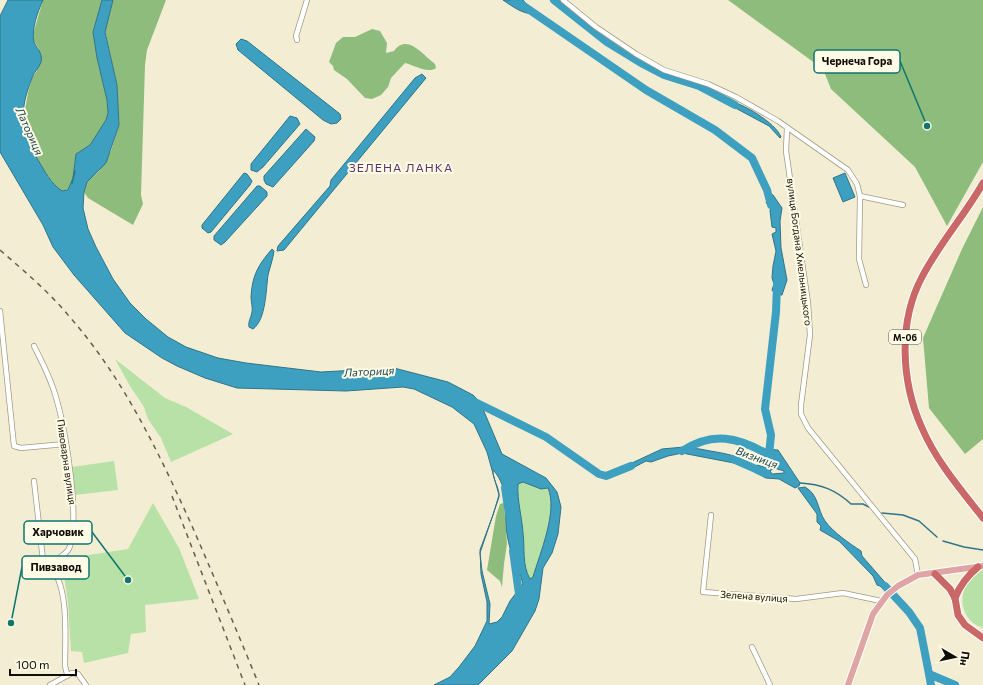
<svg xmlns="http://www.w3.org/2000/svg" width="983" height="685" viewBox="0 0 983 685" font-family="Commissioner,sans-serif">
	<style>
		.green { fill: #b7e1a7 }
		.forest { fill: #8ebc7c }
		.water { fill: #3ea0c0; stroke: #307488; fill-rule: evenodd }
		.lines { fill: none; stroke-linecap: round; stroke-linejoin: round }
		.stream { stroke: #307488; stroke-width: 1.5 }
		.river { stroke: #3ea0c0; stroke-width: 8 }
		.minor-casing { stroke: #a09b83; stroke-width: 6 }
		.major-casing { stroke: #fff; stroke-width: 8 }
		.highway-casing { stroke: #fff; stroke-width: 9 }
		.minor { stroke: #fff; stroke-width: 4.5 }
		.major { stroke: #dfa4a4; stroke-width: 6 }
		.highway { stroke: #ca6867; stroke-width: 7 }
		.rail { stroke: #636051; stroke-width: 1.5; stroke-dasharray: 5 5; stroke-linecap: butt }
		.labels { text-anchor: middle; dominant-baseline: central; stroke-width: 4; stroke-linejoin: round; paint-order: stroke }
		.shield { fill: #fffbe6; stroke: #575448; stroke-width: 1 }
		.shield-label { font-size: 9px; font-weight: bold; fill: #0f0d05 }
		.street-label { font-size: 10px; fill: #0f0d05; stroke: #fffbe6 }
		.water-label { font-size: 11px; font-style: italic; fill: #1b4553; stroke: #fffbe6 }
		.quarter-label { font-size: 12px; letter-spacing: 1px; fill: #5c356c; stroke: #fffbe6 }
		.leader { fill: none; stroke: #0f766e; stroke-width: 1.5 }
		.callout-dot { fill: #0f766e; stroke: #fffbe6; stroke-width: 1.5 }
		.callout { fill: #fffbe6; stroke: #0f766e; stroke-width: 1.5 }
		.callout-label { font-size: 11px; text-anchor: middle; font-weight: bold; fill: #0f0d05 }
	</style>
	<rect width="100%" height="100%" fill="#f3eed3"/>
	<!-- green -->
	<g class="green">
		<polygon points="115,359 165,398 186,407 233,434 171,462 161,438 148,419 144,407 130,386"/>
		<polygon points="114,461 118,490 75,495 72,467"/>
		<path d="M523 482 541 489 548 488C558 512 540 553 533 577L530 579C523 564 525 549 523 533 522 517 517 501 518 484Z"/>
		<polygon points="153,503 179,548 199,599 145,605 146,632 131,634 128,653 84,663 82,652 71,651 68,603 62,562 69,558 128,549"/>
		<path d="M983 570V628C955 619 956 581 983 570Z"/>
	</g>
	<!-- forest -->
	<g class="forest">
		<polygon points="43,0 102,0 93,32 97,58 107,100 108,113 106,120 90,145 76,154 73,178 68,190 62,191 57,188 43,169 26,138 23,121 28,93 32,78 37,71 39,49 34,41 34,31"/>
		<polygon points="113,0 166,0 147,50 145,65 141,195 143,204 133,225 88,198 84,192 87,182 99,171 111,151 119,125 117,85 105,30"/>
		<polygon points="728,0 983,0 983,162 947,226 915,167 831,89 823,69"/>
		<path d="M372 29 380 31 387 43 386 53 394 51C407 33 422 54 435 64L436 68C428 74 414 65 405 63L391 78 388 87 381 95 372 99 365 98 347 79 334 70 333 66 329 62 336 43 343 37H355Z"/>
		<polygon points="983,207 983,439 965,454 929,408 923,338 962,249"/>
		<polygon points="504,503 507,544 504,564 502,587 500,581 487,570 496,516 500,504"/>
	</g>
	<!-- water -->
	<g class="water">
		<path d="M8 0H43C38 11 31 30 34 42 37 49 43 53 41 62 39 68 34 72 32 78 19 112 20 128 38 160 44 170 51 184 62 191L68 190 73 178 76 154 90 145 106 120 108 113 107 100 97 58 93 32 102 0H113L105 32 117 85 119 125 106 163 87 182 84 192 83 208 88 229 96 247 113 279 130 303 146 319 168 337 186 347 218 358 246 363 321 372 394 368 448 382 473 395 480 402 502 454 546 478 557 492 561 507 558 534 552 553 543 568 539 599 535 611 512 651 478 685H434L450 677 459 667 475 646 487 621V602L481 574 480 550 493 515 499 495 487 452 474 424 452 407 414 389 403 387 346 391 237 388 205 378 177 366 162 358 125 333 74 275 53 247 43 225 0 152V16ZM493 470C502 479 503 490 508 501 503 517 507 542 513 557 516 566 521 575 523 584L510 601 502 617 497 622 489 624 490 604 482 571 480 553 499 497C500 488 492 479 493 470ZM523 482 541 489 548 488C558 511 540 553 533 577L530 579C522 565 525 549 523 533 522 517 517 501 518 484Z"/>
		<path d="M503 0H523L534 14C523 14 513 7 503 0Z"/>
		<polygon points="241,39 247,41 340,114 341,119 337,123 331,124 323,120 238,50 236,44"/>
		<polygon points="422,74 426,78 284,250 277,251 278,246 330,186 331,180 415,78"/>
		<polygon points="693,84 703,86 722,95 722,97 717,98"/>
		<path d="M726 100C741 102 776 123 781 137L780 138 769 126 726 103Z"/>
		<polygon points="290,116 297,118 300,124 263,167 257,172 251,170 251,164"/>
		<polygon points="306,129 315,137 314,141 273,187 266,184 264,180 264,176"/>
		<polygon points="244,173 247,174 252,181 250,185 211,232 208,233 202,228 202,225"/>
		<polygon points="845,173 855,197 843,202 833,178"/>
		<polygon points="257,186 260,186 267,192 267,196 225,242 221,245 214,240 214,236"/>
		<polygon points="769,194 773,195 782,208 780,221 781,248 787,280 782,295 776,295 772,290 774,284 772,278 773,266 776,251 772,234 776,232 776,228 772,227 770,211 771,206 766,203"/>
		<path d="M272 249 274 251C273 259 270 267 268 275 266 289 266 320 253 329L249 327C248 321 251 318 252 312 253 308 251 302 251 297 252 276 258 265 272 249Z"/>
		<path d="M684 447C690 450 694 448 700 449 714 452 728 453 742 459L743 463H734L682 453 668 456 651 462 646 461 629 470 619 469 662 449Z"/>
		<path d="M763 449 778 450 800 483 799 486 795 488 779 479 766 478 754 472 757 465 764 467 770 464 761 455ZM774 468 784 471V473L772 474 770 471Z"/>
		<path d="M805 487C819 495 817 509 825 521 834 533 849 543 861 551L862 556 889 587 885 591 880 586 877 585 873 576 839 541 820 530 821 526 817 522V514L798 488Z"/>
	</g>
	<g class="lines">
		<!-- stream -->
		<g class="stream">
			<polyline points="72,183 75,171"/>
			<path d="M800 483C821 484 836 490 851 504H863L869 507"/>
			<polyline points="882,513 903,515 919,521 937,537"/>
			<polyline points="943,541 964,547 983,550"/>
		</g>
		<!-- river -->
		<g class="river">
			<polyline points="515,0 646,90 715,130 752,158 767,190 771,205"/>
			<polyline points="554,0 607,42 643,64 664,75 699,86 735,105"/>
			<polyline points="473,401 546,437 599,474 606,476 631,466"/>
			<path d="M682 451C713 431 738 437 769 455"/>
			<polyline points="733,459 765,473"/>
			<polyline points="771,460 769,455 771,435 765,409 776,312 777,284"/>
			<polyline points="505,488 509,514"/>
			<polyline points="513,551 519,594 517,601"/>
			<polyline points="885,586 909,612 920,628 929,674 955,685"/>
			<polyline points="929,674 931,685"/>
		</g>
		<defs>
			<g id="minor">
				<polyline points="563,0 596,27 636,54 664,70 708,84 736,97 778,121 848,170 857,184 860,196 859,259 866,285"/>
				<polyline points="297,40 296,36 307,0"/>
				<polyline points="787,128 786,151 808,303 810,335 801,405 801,414 808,428 915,559 918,575"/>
				<polyline points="860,196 903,205"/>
				<polyline points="0,311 14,446 21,448 65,444"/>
				<path d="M34 346C42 362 50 377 55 394 65 426 80 515 70 546 68 554 61 555 56 561 54 563 54 567 53 570 69 591 65 640 65 666L67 674"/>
				<polyline points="34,481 43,560 46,566 53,570"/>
				<polyline points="711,515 703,592 796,599 843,593 881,601"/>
				<polyline points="752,647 770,685"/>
				<polyline points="50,685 72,673 78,674 86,685"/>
			</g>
			<polyline id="major" points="848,685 873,614 887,595 898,586 918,575 983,566"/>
			<g id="highway">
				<path d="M983 183C965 215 939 244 922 277 898 322 901 382 922 428 936 461 961 490 983 518"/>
				<polyline points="935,574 950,589 955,598 958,615 965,625 983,638"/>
				<path d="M955 598C960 585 967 576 978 567"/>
			</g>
		</defs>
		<!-- minor casing -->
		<use href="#minor" class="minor-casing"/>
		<!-- major casing -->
		<use href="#major" class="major-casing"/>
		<!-- highway casing -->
		<use href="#highway" class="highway-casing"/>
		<!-- minor -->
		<use href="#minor" class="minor"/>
		<!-- major -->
		<use href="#major" class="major"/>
		<!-- highway -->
		<use href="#highway" class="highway"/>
		<!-- rail -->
		<g class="rail">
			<path d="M0 250C24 271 48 291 68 315 123 377 158 451 192 526 215 579 237 631 259 685"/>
			<polyline points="172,496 245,685"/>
		</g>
	</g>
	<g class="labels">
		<!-- shield labels -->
		<rect class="shield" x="889" y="330" width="32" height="14" rx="3"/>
		<g class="shield-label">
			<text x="905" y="337">М-06</text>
		</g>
		<!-- street labels -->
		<g class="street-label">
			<text transform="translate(800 252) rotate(83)">вулиця Богдана Хмельницького</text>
			<text transform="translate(67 462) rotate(82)">Пивоварна вулиця</text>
			<text transform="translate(754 596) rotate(4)">Зелена вулиця</text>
		</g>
		<!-- water labels -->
		<g class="water-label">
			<text transform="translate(30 131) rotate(66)">Латориця</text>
			<text transform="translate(369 371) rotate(-3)">Латориця</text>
			<text transform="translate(757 457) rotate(20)">Визниця</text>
		</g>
		<!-- quarter labels -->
		<g class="quarter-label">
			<text x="401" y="167">ЗЕЛЕНА ЛАНКА</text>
		</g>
	</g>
	<!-- callouts -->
	<path class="leader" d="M927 126L900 61M128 580L92 532M11 623L22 567"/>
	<g class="callout-dot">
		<circle cx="927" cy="126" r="4"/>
		<circle cx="128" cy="580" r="4"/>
		<circle cx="11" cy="623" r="4"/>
	</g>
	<g class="callout">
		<rect x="814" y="50" width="86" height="23" rx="4"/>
		<rect x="24" y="521" width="68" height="23" rx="4"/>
		<rect x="22" y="556" width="67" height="23" rx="4"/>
	</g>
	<g class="callout-label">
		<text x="857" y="65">Чернеча Гора</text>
		<text x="58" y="536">Харчовик</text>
		<text x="56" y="571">Пивзавод</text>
	</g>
	<!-- north arrow -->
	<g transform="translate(955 657) rotate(99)" stroke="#fffbe6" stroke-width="3" paint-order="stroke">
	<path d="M0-3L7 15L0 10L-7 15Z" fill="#0f0d05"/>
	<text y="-6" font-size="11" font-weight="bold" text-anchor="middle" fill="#0f0d05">Пн</text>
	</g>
	<!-- scale -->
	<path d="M10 669v6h66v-6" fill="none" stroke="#0f0d05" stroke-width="2"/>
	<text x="16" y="669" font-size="12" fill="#0f0d05" stroke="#fffbe6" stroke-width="3" paint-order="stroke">100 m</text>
</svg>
